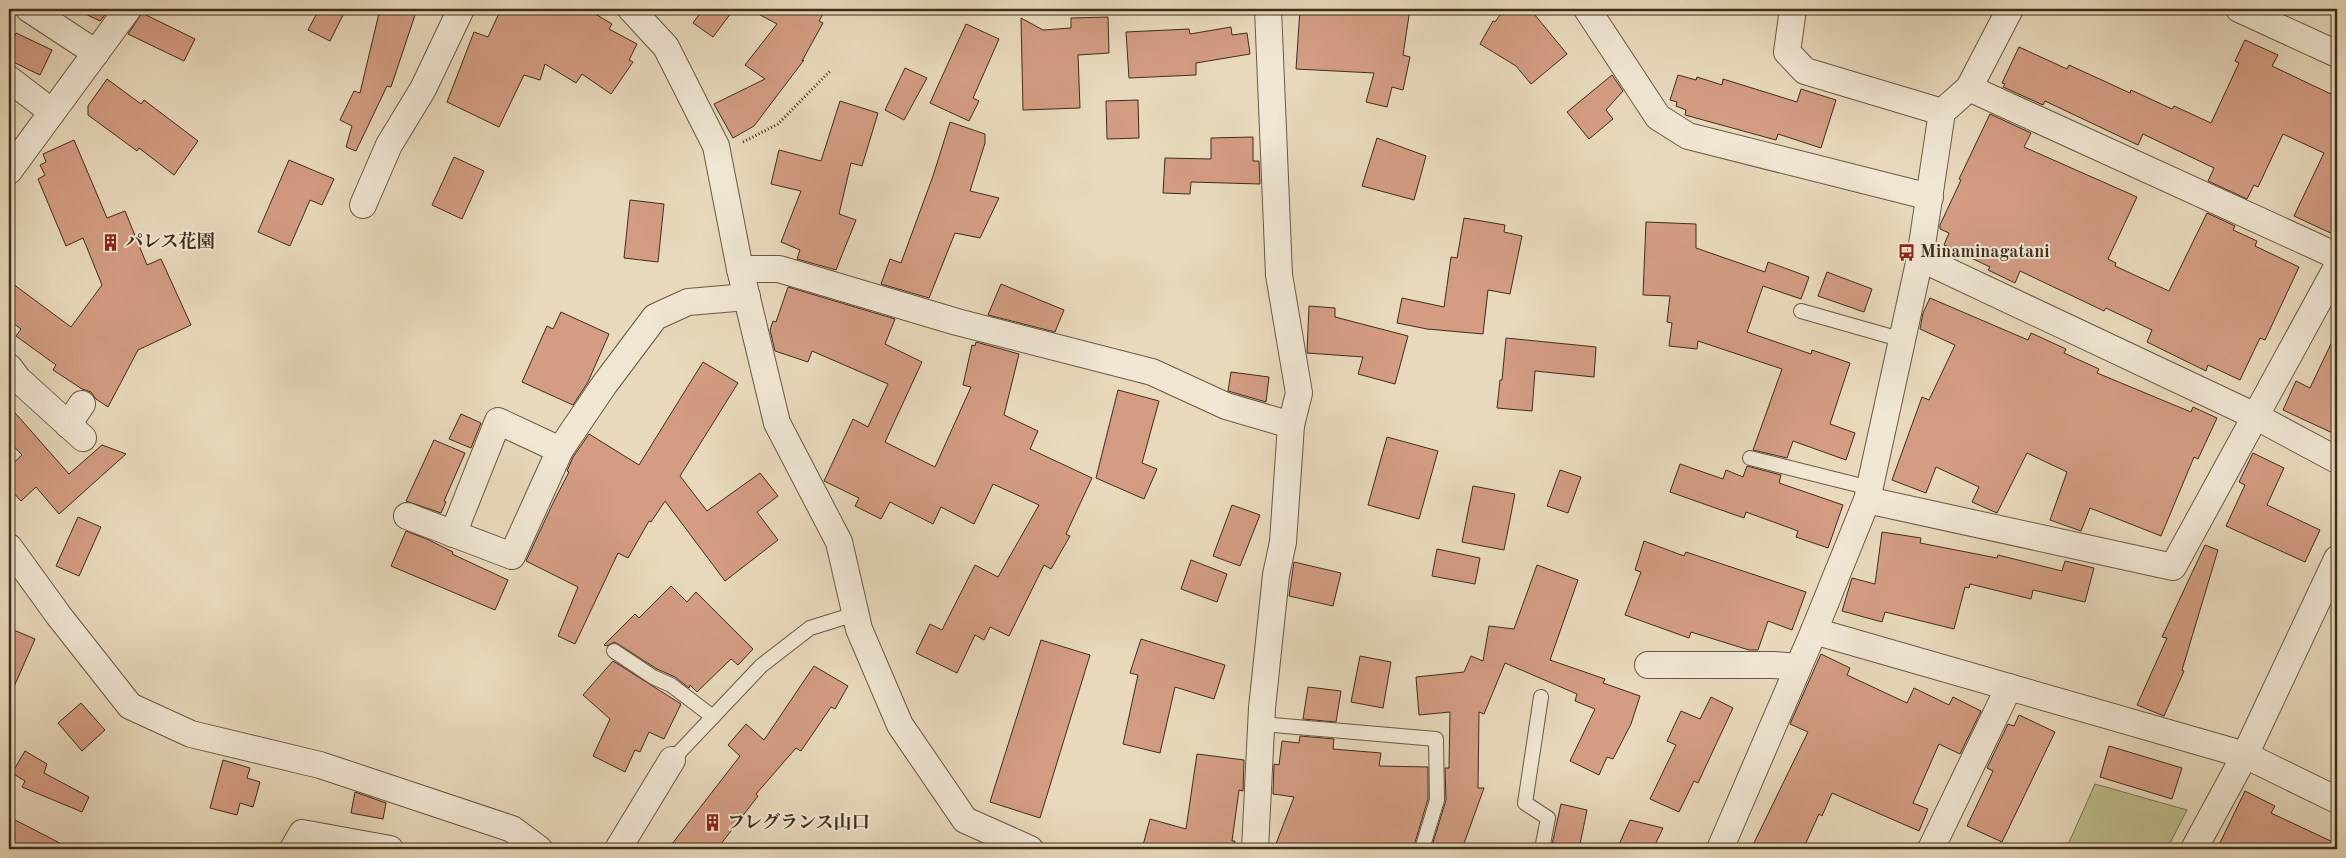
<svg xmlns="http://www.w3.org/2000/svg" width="2346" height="858" viewBox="0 0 2346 858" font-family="'Old Standard TT','Noto Serif JP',serif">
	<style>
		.green { fill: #bdbd8c; stroke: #7e7653 }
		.building { fill: #d39c83; stroke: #3f2e1a }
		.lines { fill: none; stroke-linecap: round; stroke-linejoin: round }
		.lane-casing { stroke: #695942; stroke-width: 16 }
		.street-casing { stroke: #695942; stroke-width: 28 }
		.path { stroke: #3f2e1a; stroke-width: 3; stroke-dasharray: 1 2.5; stroke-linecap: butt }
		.lane { stroke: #f0e6d3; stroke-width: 14 }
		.street { stroke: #f0e6d3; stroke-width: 26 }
		.labels { text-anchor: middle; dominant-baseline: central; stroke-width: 4; stroke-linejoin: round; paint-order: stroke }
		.poi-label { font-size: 18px; font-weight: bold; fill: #3f2e1a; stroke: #f0e6d3; text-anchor: start }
	</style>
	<rect width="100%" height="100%" fill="#e8d9bc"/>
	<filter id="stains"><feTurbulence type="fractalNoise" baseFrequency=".004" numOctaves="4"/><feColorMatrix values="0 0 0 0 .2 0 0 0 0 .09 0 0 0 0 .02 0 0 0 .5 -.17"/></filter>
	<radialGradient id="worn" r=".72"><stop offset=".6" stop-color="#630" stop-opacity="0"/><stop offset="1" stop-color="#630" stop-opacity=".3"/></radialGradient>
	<!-- green -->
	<polygon class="green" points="2095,784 2187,810 2168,847 2165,849 2066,849"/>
	<!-- building -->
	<g class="building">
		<polygon points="75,9 110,9 100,21"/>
		<polygon points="319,9 346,9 330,41 308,30"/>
		<polygon points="380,9 417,9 391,87 387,86 356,151 346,147 352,126 340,120 354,91 360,93"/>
		<polygon points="501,9 587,9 612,24 609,29 637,44 629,60 633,62 611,94 582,74 576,83 545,64 540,80 524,75 499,127 447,102 474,32 488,37"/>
		<polygon points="703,9 734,9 713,37 693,23"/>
		<polygon points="749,9 826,9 819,21 823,23 802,61 804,60 754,126 733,138 714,104 765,79 745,65 777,24"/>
		<polygon points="1300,9 1410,9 1403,55 1410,57 1403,90 1392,87 1387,107 1366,102 1374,73 1296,69"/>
		<polygon points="1504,9 1530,9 1567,54 1531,84 1516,66 1480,44 1493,21 1495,22"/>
		<polygon points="142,13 195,39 184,61 128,34"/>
		<polygon points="1108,17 1109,53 1078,55 1080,108 1023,110 1021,18 1043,30 1071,28 1071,18"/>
		<polygon points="966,24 999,39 973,98 979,101 969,121 930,103"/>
		<polygon points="1231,27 1232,35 1247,33 1250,54 1196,63 1196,75 1129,78 1126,32 1189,29 1190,34"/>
		<polygon points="16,33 52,50 40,75 9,60 9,48"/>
		<polygon points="2245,40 2278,55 2272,66 2337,97 2337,236 2294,216 2324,153 2283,134 2258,187 2254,185 2247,199 2208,181 2214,168 2143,134 2138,145 2045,101 2043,105 2003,87 2005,84 2002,83 2019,47 2067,69 2069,65 2130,93 2131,90 2172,109 2174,106 2211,123 2239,63 2235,61"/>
		<polygon points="905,68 927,78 904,120 885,110"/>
		<polygon points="1612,75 1623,91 1606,110 1613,119 1589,139 1567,112"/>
		<polygon points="1678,75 1696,80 1697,77 1722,85 1723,79 1797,102 1801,89 1836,100 1821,148 1778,134 1776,140 1685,115 1686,110 1676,106 1677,102 1670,100"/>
		<polygon points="107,79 141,104 144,100 198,141 174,175 139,148 137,151 88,115 88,106"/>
		<polygon points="1138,100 1139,138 1107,139 1106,101"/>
		<polygon points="840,101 878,113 862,166 851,163 839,214 856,220 836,270 797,259 800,250 781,242 801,191 771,184 779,150 821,161"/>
		<polygon points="1990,114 2031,133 2024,147 2137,197 2108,259 2116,263 2115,266 2169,291 2207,213 2235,226 2233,230 2257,241 2255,246 2299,267 2265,340 2260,338 2240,380 2208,365 2206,371 2147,342 2152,330 2106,308 2104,311 2020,271 2015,283 1988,270 1990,267 1944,245 1949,233 1940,229 1940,225 1961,180 1959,179"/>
		<polygon points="950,122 985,134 985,143 970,191 999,198 980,238 955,233 929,298 881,284 890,259 901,263 933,176"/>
		<polygon points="1253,137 1253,161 1259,161 1260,184 1191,182 1190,194 1163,193 1165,158 1211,159 1211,138"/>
		<polygon points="1377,138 1426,156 1414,200 1362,186"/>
		<polygon points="74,140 107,218 125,211 147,265 161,259 191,325 138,350 108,407 96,399 91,392 82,389 53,370 56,365 16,336 21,329 9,320 9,281 71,327 102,285 83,238 66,246 38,179 45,175 40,165 46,162 43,154"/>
		<polygon points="454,157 484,171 462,219 432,205"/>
		<polygon points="289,160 334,179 322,205 310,200 290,246 258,232"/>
		<polygon points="630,200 664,204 658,262 624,258"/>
		<polygon points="1464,218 1505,225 1504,232 1522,236 1510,294 1488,290 1483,334 1427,329 1397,323 1402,298 1444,307 1451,257 1457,258"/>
		<polygon points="1646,222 1696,224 1696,248 1765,272 1768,262 1809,277 1801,299 1763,286 1747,332 1811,354 1812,350 1850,363 1830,424 1855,433 1846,460 1793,441 1787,458 1753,450 1782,369 1698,341 1697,349 1669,346 1672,323 1667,322 1670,296 1643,295"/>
		<polygon points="1827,272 1872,289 1864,312 1818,296"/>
		<polygon points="1001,284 1064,310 1055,332 988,315"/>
		<polygon points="788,287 895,319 885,344 922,362 885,442 935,467 971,387 963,385 972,345 975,346 976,342 1019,354 1004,415 1038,431 1030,449 1092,478 1066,534 1070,536 1051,569 1044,565 1009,636 990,627 984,640 975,635 957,673 916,653 930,624 942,630 975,565 998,577 1039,505 993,484 974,524 941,507 933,524 890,502 881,519 855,506 859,498 824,481 853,419 868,427 888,384 812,351 808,362 775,351 770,330 773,321 776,322"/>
		<polygon points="1930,298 2028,340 2031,333 2066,349 2064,353 2099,369 2097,373 2191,412 2193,407 2217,418 2198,459 2194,457 2161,536 2090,508 2081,531 2050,520 2067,472 2027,453 1997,513 1972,502 1979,487 1936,467 1926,493 1892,480 1922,397 1929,400 1955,345 1920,329 1923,313"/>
		<polygon points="1309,306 1335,308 1335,317 1408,336 1395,384 1358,374 1363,357 1307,353"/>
		<polygon points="561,312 609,334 588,382 573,405 522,382 547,326 553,329"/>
		<polygon points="2337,331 2337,435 2283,410 2296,381 2310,388"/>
		<polygon points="1506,338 1596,347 1594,377 1535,371 1532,411 1497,408 1500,380 1502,380"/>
		<polygon points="703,362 738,383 680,476 707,511 760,473 778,496 757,512 778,540 725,581 665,501 651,522 649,521 628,558 618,553 575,644 558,636 578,587 526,561 554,501 569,472 567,471 573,457 589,434 639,465"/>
		<polygon points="1231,372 1269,377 1266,402 1228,391"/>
		<polygon points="1118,390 1159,401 1142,463 1157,469 1144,499 1096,478"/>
		<polygon points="9,406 69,474 102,445 126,454 59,514 36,487 21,501 9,488 9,467 22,455 9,441"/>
		<polygon points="461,414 481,423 471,448 449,439"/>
		<polygon points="1387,437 1438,451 1419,519 1368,505"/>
		<polygon points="434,440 465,453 444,501 446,502 441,513 406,501"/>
		<polygon points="2253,453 2284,468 2267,505 2320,530 2305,562 2226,526 2245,485 2239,482"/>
		<polygon points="1680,464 1723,479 1726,470 1743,477 1747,466 1781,475 1779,483 1843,505 1828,548 1796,537 1798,531 1746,512 1744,518 1670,492"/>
		<polygon points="1560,470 1581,477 1568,513 1547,506"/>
		<polygon points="1473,486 1515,494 1504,550 1462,542"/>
		<polygon points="1232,505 1260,515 1240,566 1213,556"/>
		<polygon points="78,517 101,527 79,576 56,566"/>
		<polygon points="406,531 429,540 453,552 452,554 508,580 495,610 391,566"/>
		<polygon points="1882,532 1921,538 1920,543 1997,558 1998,555 2062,571 2065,561 2094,568 2085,602 2033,590 2031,599 1970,584 1969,588 1965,587 1954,629 1885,612 1882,622 1842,611 1852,578 1875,584"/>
		<polygon points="1644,541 1684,556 1686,552 1806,592 1792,630 1768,621 1758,650 1749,650 1691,632 1689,638 1625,615 1641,572 1635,570"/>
		<polygon points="2205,545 2218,550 2182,670 2184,671 2164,716 2137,705 2167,638 2162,637"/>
		<polygon points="1437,549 1480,558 1475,584 1432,576"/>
		<polygon points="1191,560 1227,574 1217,602 1181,589"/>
		<polygon points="1294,562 1341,573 1333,606 1289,596"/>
		<polygon points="1537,565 1578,580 1550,660 1605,679 1603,683 1640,696 1631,724 1613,759 1607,757 1599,775 1570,761 1595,709 1575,701 1577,694 1505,663 1484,714 1479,712 1478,788 1484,788 1462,849 1431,849 1446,800 1445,768 1449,768 1450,712 1419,715 1416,677 1464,672 1471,656 1483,661 1489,626 1514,629"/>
		<polygon points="671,586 687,602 696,592 753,649 738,665 731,659 697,692 690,685 689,688 675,677 657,669 618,644 614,642 607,646 604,645 635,614 639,618"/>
		<polygon points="9,628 35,639 9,698"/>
		<polygon points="1141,639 1225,665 1214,699 1175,687 1160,753 1123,744 1138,675 1130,673"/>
		<polygon points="1041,640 1090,655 1040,818 990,802"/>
		<polygon points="1821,654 1850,668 1847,675 1907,703 1914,688 1949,705 1953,697 1981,711 1960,754 1939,744 1913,803 1928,809 1919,831 1832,793 1822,816 1819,814 1803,849 1751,849 1808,732 1790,724"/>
		<polygon points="1360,656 1391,662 1383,708 1351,702"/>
		<polygon points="613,661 681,704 664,739 649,732 640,752 635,750 625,772 593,756 610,719 583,695"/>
		<polygon points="814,666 848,686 835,709 831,707 801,751 796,748 756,794 758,796 717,849 668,849 740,756 728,745 746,724 764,740"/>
		<polygon points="1308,687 1341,691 1336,722 1303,719"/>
		<polygon points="1711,697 1733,708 1698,783 1694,781 1679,812 1650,799 1676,745 1667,741 1681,711 1700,719"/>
		<polygon points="81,703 105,730 82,751 58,723"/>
		<polygon points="2019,715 2055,732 2002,842 1967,826 1993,771 1987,768 2008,724 2014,726"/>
		<polygon points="1300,736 1334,739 1333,749 1381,753 1379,766 1428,767 1428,799 1413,849 1274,849 1294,797 1273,794 1274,764 1279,765 1282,741 1299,743"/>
		<polygon points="2109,746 2182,768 2172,799 2100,777"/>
		<polygon points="25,751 47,764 44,773 89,797 82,812 22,787 25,781 12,773"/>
		<polygon points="1197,754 1244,760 1243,791 1239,790 1232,841 1235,841 1234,849 1142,849 1150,819 1186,829"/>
		<polygon points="223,760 250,768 247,778 260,782 253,807 240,803 237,815 210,808"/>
		<polygon points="2245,791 2275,806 2271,813 2337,844 2337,849 2217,849"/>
		<polygon points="355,792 386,803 383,819 351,813"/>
		<polygon points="1561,804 1587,810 1579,849 1551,849"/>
		<polygon points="9,817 27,826 71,849 9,849"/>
		<polygon points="1630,820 1663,828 1653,849 1617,849"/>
	</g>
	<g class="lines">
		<defs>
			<g id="lane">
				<polyline points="1801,311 1903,340"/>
				<polyline points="1750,458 1870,488"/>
				<polyline points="614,651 653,677 671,685 713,717"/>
				<polyline points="1541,697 1525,803 1548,818 1542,849"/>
				<polyline points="1261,724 1436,739 1437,800 1422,849"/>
				<polyline points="672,760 761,666 810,628 855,614"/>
			</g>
			<g id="street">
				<polyline points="29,9 96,53"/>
				<polyline points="631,9 666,47 716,146 740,269 777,423 839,542 859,629 900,725 965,820 1030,849"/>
				<polyline points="1587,9 1658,117 1688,136 1930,197"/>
				<polyline points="1793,9 1787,52 1805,71 1942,112"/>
				<polyline points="2239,9 2337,54"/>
				<polyline points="9,79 52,112"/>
				<polyline points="1969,88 2337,256"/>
				<polyline points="9,171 128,9"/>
				<polyline points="363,205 389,145 423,89 461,9"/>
				<polyline points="1920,258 2255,416 2337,460"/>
				<polyline points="740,269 779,269 957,322 1152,372 1226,406 1291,425"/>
				<polyline points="9,367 18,379 83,438"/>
				<polyline points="68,425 82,404"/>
				<polyline points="1867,500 2173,567 2337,267"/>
				<polyline points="407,516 512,556 560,450 604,385 655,317 688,302 747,297"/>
				<polyline points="453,534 498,421 560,450"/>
				<polyline points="9,547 59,616 130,706 191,734 320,765 512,829 539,849"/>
				<polyline points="1814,631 2245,755 2337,800"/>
				<polyline points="1648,665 1773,665 1798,667"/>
				<polyline points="293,849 302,833 390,849"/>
				<polyline points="618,849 672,760"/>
				<polyline points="1255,849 1262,708 1276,575 1283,542 1291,425 1299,393 1279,275 1268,9"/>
				<polyline points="1720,849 1814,631 1867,500 1920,258 1942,112 1969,88 2010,9"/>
				<polyline points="1931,849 2009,687"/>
				<polyline points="2194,849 2245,755 2337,559"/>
			</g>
		</defs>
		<!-- lane casing -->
		<use href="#lane" class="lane-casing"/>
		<!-- street casing -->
		<use href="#street" class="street-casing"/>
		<!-- path -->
		<polyline class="path" points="743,142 778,124 831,70"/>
		<!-- lane -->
		<use href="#lane" class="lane"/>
		<!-- street -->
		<use href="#street" class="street"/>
	</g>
	<!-- icons -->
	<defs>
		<symbol id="building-bare" viewBox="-9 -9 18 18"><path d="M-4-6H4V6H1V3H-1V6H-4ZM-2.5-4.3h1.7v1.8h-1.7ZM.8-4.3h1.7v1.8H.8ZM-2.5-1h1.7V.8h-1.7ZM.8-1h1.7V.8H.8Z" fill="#8f2418" stroke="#f0e6d3" stroke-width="2.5" paint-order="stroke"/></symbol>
		<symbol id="bus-bare" viewBox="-9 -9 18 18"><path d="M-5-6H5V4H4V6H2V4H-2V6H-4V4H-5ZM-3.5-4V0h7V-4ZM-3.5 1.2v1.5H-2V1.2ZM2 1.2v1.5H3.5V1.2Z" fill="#8f2418" stroke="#f0e6d3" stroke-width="2.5" paint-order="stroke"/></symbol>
	</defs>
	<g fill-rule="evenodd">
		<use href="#building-bare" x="98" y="230" width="25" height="25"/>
		<use href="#bus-bare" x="1894" y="240" width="25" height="25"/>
		<use href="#building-bare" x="700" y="810" width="25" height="25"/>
	</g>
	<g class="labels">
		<!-- poi labels -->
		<g class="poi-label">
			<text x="125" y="242">パレス花園</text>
			<text x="1920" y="252">Minaminagatani</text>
			<text x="727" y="823">フレグランス山口</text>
		</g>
	</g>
	<!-- margin -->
	<rect width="2346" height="858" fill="none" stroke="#e8d9bc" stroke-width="30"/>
	<rect x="10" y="10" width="2326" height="838" fill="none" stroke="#3f2e1a" stroke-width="2.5"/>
	<rect x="15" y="15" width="2316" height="828" fill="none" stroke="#3f2e1a"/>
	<rect width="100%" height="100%" filter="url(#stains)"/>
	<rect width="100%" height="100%" fill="url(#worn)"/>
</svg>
